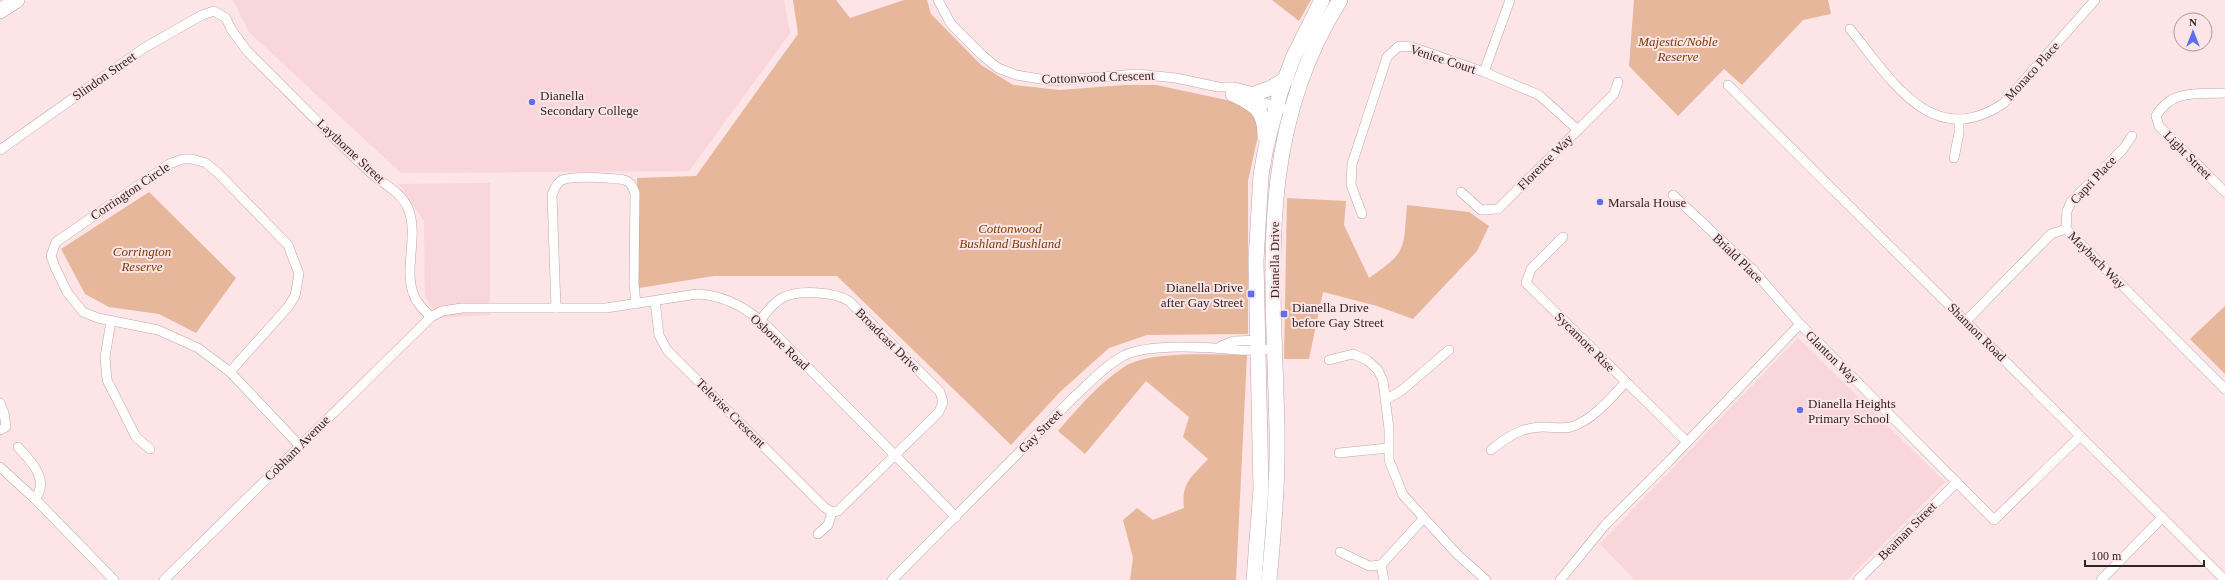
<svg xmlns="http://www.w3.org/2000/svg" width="2225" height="580" viewBox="0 0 2225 580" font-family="Georgia,serif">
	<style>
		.built { fill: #f8d6d9 }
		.green { fill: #e6b79b }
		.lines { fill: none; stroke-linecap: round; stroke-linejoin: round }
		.minor-casing { stroke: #bea7a9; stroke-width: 10 }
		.primary-casing { stroke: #bea7a9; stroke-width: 16 }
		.minor { stroke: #fff; stroke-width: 9 }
		.primary { stroke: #fff; stroke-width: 15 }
		.poi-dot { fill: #5e70e7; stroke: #fde4e6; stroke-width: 1.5 }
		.labels { text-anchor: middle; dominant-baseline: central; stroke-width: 4; stroke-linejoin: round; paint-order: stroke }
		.park-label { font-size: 13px; font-style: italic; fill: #7d3b03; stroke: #fde4e6 }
		.street-label { font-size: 13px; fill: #2f2526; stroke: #fde4e6 }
		.poi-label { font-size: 13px; fill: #2f2526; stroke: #fde4e6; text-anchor: start }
	</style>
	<rect width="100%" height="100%" fill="#fde4e6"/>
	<!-- built -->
	<g class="built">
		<polygon points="233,0 784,0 790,33 689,171 401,173 249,32"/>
		<polygon points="490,183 490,315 438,318 425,296 424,221 399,184"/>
		<polygon points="1798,338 1945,482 1847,580 1635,580 1600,544"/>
	</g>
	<!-- green -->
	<g class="green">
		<polygon points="793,0 836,0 850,18 904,0 927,0 931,14 981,65 1013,85 1060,90 1124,85 1156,85 1264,108 1248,181 1248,334 1147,335 1109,348 1060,392 1011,445 837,276 714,276 639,288 637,178 696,176 798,34"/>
		<polygon points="1272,0 1311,0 1299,21"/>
		<polygon points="1634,0 1828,0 1831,14 1803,20 1742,85 1724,69 1678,116 1629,66"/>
		<polygon points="149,192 236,278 196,333 159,314 109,307 85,294 61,249"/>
		<path d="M1287 198 1346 201 1344 225 1369 278C1408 251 1403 250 1407 205L1469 212 1489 226 1477 251 1413 319 1377 306 1323 292 1309 359H1284Z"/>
		<polygon points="2225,306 2225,374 2190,339"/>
		<path d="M1247 355 1236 580H1130L1133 558 1123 520 1137 508 1153 520 1184 508C1181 482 1192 477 1208 459L1183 437 1189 417 1146 381 1085 454 1058 431C1078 408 1098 384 1124 367 1150 350 1216 355 1247 355Z"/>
	</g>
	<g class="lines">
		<defs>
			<g id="minor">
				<polyline points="938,0 951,24 983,56 998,68 1016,75 1052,81 1137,74 1176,78 1218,87 1235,87 1261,94"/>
				<path d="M1850 29C1891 79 1932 152 2004 103L2095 0"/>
				<polyline points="1484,72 1510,0"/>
				<polyline points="1728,85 2225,580"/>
				<path d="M2225 93C2199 94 2171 89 2156 116L2159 126 2225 192"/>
				<polyline points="1251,99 1291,111"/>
				<path d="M0 150 144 48 202 15 214 11 226 18 231 29 247 51C288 91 328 134 371 173 384 185 400 191 408 208 419 235 404 266 413 293 416 303 424 310 431 317"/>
				<polyline points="1954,158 1959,133 1959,120"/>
				<polyline points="1461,192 1481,210 1498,209 1614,94 1618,82"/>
				<polyline points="1673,195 1752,269 1800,324 1994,520 2080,436"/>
				<polyline points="1362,214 1351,185 1352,164 1387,57 1399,46 1412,47 1484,72 1539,95 1578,130"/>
				<polyline points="2066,229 2067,211 2071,202 2123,149 2132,136"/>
				<polyline points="1563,237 1531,269 1526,283 1687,442"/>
				<path d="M655 301 659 335 667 350 824 507 832 512 838 511 939 412 943 402 940 392 849 301C834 292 799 289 782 298 773 303 767 312 760 320"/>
				<path d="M556 308 552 195C554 190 556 183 562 180 575 175 605 178 619 179 629 180 632 184 635 193L634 284 636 304"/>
				<polyline points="111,321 105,357 107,380 136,437 150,449"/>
				<polyline points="1966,321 2051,234 2066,229 2225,389"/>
				<polyline points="1221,346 1234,341 1261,340"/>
				<polyline points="1329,360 1353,354 1367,360 1378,370 1383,381 1389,429 1389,460 1403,495 1457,554 1486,580"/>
				<polyline points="230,372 288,307 295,296 299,274 288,245 218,173 206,163 192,159 183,159 169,164 56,242 51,256 55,267 67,292 83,312 98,318 158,330 198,348 230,372 300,446"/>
				<polyline points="1385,400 1401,391 1449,350"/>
				<polyline points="0,403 4,413 6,427 0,430"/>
				<path d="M18 447C31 461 50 480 35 499"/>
				<path d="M1491 450C1507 437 1521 427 1543 427 1552 427 1561 429 1571 427 1593 420 1610 399 1626 382"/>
				<polyline points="1339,453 1388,448"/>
				<polyline points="0,467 35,499 114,580"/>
				<polyline points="818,534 828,525 832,512"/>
				<polyline points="1340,552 1369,566 1381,565"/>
				<path d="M164 580 431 317 442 311 462 308H606L697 294C725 295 750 310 770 329L956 517"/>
				<path d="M892 580 1074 397C1089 383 1105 366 1123 356 1147 343 1211 347 1238 350 1250 351 1263 349 1275 349"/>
				<polyline points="1384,580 1381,565 1423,519"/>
				<polyline points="1560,580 1606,524 1672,458 1800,324"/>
				<polyline points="1858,580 1957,482"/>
				<polyline points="2101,580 2162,518"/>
			</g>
			<g id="primary">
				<polyline points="0,11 17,0"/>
				<polyline points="1257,93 1271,88 1286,79"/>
				<path d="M1233 94C1255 105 1265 109 1265 136"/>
				<polyline points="1254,580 1261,489 1256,261 1261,175 1266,147 1280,93 1293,58 1322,0"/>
				<path d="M1269 580C1274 530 1278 480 1277 429 1274 277 1254 136 1340 0"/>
			</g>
		</defs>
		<!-- minor casing -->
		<use href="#minor" class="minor-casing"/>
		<!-- primary casing -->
		<use href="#primary" class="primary-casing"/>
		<!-- minor -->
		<use href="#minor" class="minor"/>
		<!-- primary -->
		<use href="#primary" class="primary"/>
	</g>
	<!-- markers -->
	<g class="poi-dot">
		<circle cx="532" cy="102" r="4"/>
		<circle cx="1600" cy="202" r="4"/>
		<rect x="1247" y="290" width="8" height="8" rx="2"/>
		<rect x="1280" y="310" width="8" height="8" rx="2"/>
		<circle cx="1800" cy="410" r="4"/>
	</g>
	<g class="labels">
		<!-- park labels -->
		<g class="park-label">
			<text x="1678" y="41">Majestic/Noble<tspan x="1678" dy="15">Reserve</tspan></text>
			<text x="1010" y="228">Cottonwood<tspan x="1010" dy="15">Bushland Bushland</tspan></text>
			<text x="142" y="251">Corrington<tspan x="142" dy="15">Reserve</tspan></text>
		</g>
		<!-- street labels -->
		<g class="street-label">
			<text transform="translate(1443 59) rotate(18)">Venice Court</text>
			<text transform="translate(2032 71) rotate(-48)">Monaco Place</text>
			<text transform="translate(104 76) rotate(-35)">Slindon Street</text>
			<text transform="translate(1098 77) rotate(-2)">Cottonwood Crescent</text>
			<text transform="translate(351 151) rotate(43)">Laythorne Street</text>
			<text transform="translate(2188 155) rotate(45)">Light Street</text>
			<text transform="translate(1545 162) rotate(-45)">Florence Way</text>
			<text transform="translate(2093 180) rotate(-47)">Capri Place</text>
			<text transform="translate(130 191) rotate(-34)">Corrington Circle</text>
			<text transform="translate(1738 258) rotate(44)">Briald Place</text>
			<text transform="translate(1274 260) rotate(-90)">Dianella Drive</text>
			<text transform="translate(2097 260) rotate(45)">Maybach Way</text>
			<text transform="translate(1977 332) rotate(45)">Shannon Road</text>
			<text transform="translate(888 340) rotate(45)">Broadcast Drive</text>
			<text transform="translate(780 342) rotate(43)">Osborne Road</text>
			<text transform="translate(1585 342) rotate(45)">Sycamore Rise</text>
			<text transform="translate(1832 357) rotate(45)">Glanton Way</text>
			<text transform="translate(731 413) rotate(45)">Televise Crescent</text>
			<text transform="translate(1040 431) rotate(-45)">Gay Street</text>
			<text transform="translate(297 448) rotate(-45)">Cobham Avenue</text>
			<text transform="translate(1907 531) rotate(-45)">Beaman Street</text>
		</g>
		<!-- poi labels -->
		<g class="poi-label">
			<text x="540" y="95">Dianella<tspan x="540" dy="15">Secondary College</tspan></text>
			<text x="1608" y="202">Marsala House</text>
			<text x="1243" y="287" text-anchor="end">Dianella Drive<tspan x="1243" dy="15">after Gay Street</tspan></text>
			<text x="1292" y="307">Dianella Drive<tspan x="1292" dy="15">before Gay Street</tspan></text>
			<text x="1808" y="403">Dianella Heights<tspan x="1808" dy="15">Primary School</tspan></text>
		</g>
	</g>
	<!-- north arrow -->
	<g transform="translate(2193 32)"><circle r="19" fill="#fde4e6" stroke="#ab9899"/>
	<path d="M0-3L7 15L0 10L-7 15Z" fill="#5e70e7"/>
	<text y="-6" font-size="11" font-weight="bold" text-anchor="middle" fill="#2f2526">N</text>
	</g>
	<!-- scale -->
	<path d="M2085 560v6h119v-6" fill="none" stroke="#2f2526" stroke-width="2"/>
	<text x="2091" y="560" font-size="12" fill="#2f2526" stroke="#fde4e6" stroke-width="3" paint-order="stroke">100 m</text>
</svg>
